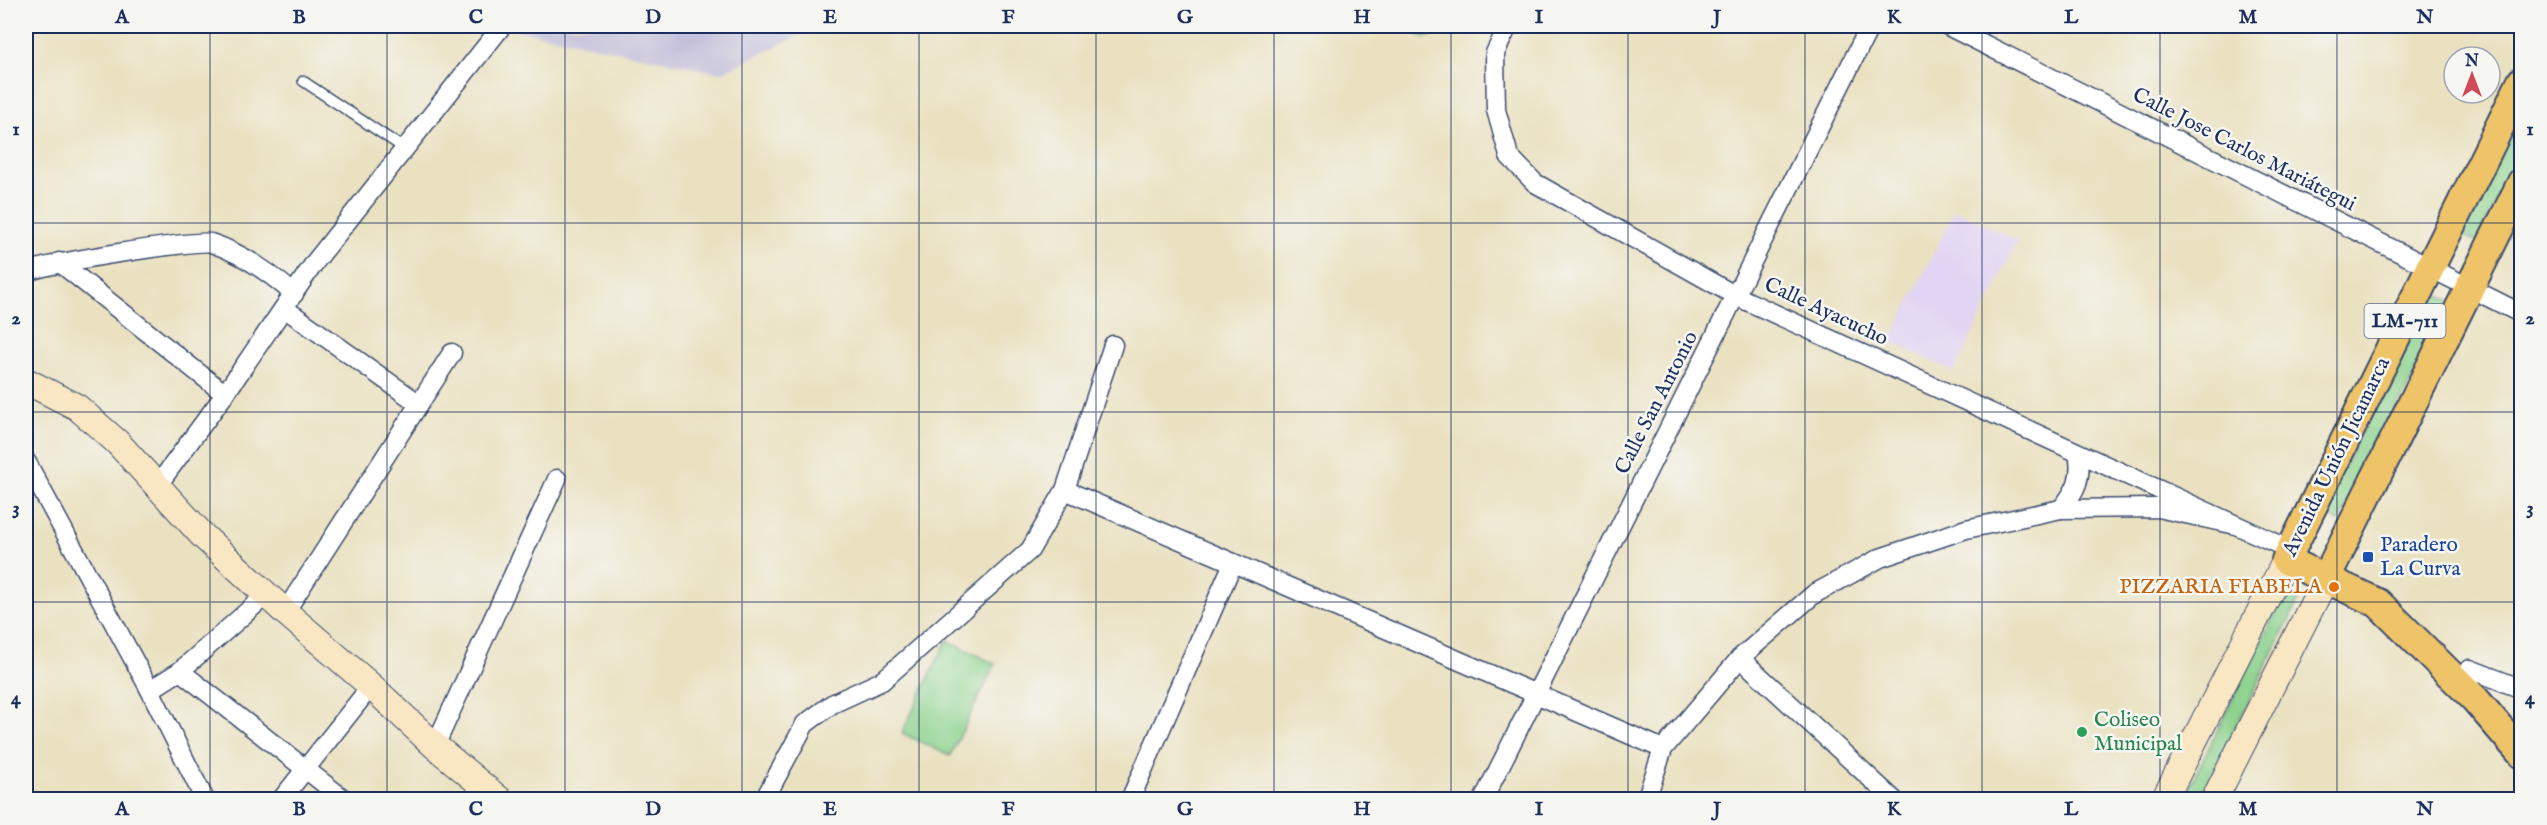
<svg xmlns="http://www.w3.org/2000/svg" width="2547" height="825" viewBox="0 0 2547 825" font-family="'IM FELL English',serif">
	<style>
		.built { fill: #e2d4f3 }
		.industrial { fill: #c5c0da }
		.green { fill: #8cd28d; stroke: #548076; stroke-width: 1.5 }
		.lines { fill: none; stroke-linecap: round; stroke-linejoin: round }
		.lane-casing { stroke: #3a4a6d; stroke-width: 12 }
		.street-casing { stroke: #3a4a6d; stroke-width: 21 }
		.secondary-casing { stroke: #3a4a6d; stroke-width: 28 }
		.primary-casing { stroke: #3a4a6d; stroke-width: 32 }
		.lane { stroke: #fff; stroke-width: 9 }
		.street { stroke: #fff; stroke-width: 18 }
		.secondary { stroke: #f9e7c3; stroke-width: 26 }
		.primary { stroke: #efc469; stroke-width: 28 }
		.grid { fill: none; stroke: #1b2f5e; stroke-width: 1.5; stroke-opacity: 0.55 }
		.transit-dot { fill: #1a4fb4; stroke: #f6f6f2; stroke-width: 2 }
		.food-dot { fill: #e8710a; stroke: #f6f6f2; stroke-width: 2 }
		.leisure-dot { fill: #2e9e5b; stroke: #f6f6f2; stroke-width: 2 }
		.labels { text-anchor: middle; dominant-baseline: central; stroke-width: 5; stroke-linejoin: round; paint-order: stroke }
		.shield { fill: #f6f6f2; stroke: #5d6b8a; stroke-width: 1.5 }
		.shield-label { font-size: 20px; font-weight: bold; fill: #1b2f5e }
		.street-label { font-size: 21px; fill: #1b2f5e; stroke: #f6f6f2 }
		.transit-label { font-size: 21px; fill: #164399; stroke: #f6f6f2; text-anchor: start }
		.food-label { font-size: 21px; fill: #c56008; stroke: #f6f6f2; text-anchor: end }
		.leisure-label { font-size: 21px; fill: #27864d; stroke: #f6f6f2; text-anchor: start }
		.neatline { fill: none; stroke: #1b2f5e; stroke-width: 2 }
		.grid-label { font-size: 20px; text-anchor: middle; font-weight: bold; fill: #1b2f5e }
	</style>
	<rect width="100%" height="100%" fill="#f6f6f2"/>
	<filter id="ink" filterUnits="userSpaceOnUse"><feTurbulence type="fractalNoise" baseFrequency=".0167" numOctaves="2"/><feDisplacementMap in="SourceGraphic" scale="12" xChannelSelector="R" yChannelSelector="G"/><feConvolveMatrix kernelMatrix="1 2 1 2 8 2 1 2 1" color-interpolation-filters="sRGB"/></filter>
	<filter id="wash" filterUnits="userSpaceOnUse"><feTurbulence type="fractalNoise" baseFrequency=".008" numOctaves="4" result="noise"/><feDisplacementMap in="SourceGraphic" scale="24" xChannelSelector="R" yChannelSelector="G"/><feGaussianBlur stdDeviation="1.35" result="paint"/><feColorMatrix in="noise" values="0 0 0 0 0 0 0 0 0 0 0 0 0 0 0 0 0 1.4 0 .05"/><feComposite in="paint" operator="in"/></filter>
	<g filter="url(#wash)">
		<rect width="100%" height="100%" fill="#eae1c0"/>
		<!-- built -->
		<polygon class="built" points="1955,210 2018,241 1954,372 1890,341"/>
		<!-- industrial -->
		<polygon class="industrial" points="499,26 809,26 804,33 721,73"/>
		<!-- green -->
		<g class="green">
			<polygon points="1395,26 1481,26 1425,37"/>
			<polygon points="2521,107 2521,152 2476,242 2457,233"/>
			<polygon points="2433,292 2451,302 2339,522 2321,513"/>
			<polygon points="2286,591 2300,598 2200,799 2183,800"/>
			<polygon points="947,640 995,664 950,756 902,733"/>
		</g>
	</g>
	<g filter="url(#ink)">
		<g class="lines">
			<defs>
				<polyline id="lane" points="303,81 405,149"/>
				<g id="street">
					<polyline points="1508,26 1495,53 1496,110 1509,156 1535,183 1736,296 2236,525"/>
					<polyline points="1948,26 2522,314"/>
					<polyline points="59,262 225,394"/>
					<path d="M26 273C37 264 198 239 211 243 242 253 270 273 294 294"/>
					<polyline points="284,308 418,403"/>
					<polyline points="26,461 150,690 205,800"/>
					<polyline points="157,486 225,394 315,262 502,26"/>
					<polyline points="1065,490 1663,749"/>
					<path d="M2061 509C2076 491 2083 477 2078 453"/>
					<polyline points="285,612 452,353"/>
					<polyline points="1740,658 1894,800"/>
					<polyline points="2470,669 2522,689"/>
					<polyline points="180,671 345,800"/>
					<polyline points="150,690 180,671 266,595"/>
					<polyline points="435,746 557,479"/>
					<polyline points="281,800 371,686"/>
					<polyline points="764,800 805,724 832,704 882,681 1030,550 1065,490 1113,345"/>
					<polyline points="1130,800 1233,563"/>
					<polyline points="1483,800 1870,26"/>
					<polyline points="1646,800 1663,749 1740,658 1814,594 1880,558 1966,529 2061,509 2158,508 2236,525 2291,550"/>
				</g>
				<g id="secondary">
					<polyline points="26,381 77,407 117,442 203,536 285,612 371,686 435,746 500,800"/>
					<polyline points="2164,800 2286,560"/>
					<polyline points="2214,800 2326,578"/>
				</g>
				<g id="primary">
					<polyline points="2522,81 2286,560 2378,603 2475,699 2522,754"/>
					<polyline points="2326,578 2522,182"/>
				</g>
			</defs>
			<!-- lane casing -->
			<use href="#lane" class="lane-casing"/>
			<!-- street casing -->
			<use href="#street" class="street-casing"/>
			<!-- secondary casing -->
			<use href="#secondary" class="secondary-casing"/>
			<!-- primary casing -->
			<use href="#primary" class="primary-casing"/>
			<!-- lane -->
			<use href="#lane" class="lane"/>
			<!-- street -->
			<use href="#street" class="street"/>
			<!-- secondary -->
			<use href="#secondary" class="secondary"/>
			<!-- primary -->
			<use href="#primary" class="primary"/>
		</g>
	</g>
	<!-- grid -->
	<path class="grid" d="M210 26V800M387 26V800M565 26V800M742 26V800M919 26V800M1096 26V800M1274 26V800M1451 26V800M1628 26V800M1805 26V800M1982 26V800M2160 26V800M2337 26V800M26 223H2522M26 412H2522M26 602H2522"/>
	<!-- markers -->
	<rect class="transit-dot" x="2362" y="551" width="12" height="12" rx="3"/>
	<circle class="food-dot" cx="2334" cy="587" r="6"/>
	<circle class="leisure-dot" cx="2082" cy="732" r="6"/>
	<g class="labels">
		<!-- shield labels -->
		<rect class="shield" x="2364.5" y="304" width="81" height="34" rx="4.5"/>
		<g class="shield-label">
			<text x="2405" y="321">LM-711</text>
		</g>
		<!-- street labels -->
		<g class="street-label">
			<text transform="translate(2244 150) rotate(27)">Calle Jose Carlos Mariátegui</text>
			<text transform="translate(1826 312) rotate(25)">Calle Ayacucho</text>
			<text transform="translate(1657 403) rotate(-63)">Calle San Antonio</text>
			<text transform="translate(2337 457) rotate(-64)">Avenida Unión Jicamarca</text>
		</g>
		<!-- transit labels -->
		<g class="transit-label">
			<text x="2380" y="545">Paradero<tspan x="2380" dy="24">La Curva</tspan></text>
		</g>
		<!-- food labels -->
		<g class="food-label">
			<text x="2322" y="587">PIZZARIA FIABELA</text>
		</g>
		<!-- leisure labels -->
		<g class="leisure-label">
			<text x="2094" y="720">Coliseo<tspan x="2094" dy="24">Municipal</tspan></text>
		</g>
	</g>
	<!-- margin -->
	<rect width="2547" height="825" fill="none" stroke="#f6f6f2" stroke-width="66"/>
	<!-- north arrow -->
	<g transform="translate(2472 75)"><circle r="28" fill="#f6f6f2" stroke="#9ea6b7" stroke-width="1.5"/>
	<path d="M0-4.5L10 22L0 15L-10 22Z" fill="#d1495b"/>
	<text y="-9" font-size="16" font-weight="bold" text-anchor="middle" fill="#1b2f5e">N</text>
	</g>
	<rect x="33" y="33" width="2481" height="759" class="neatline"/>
	<g class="grid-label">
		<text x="122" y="23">A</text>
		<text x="299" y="23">B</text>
		<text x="476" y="23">C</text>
		<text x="653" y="23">D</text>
		<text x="830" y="23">E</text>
		<text x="1008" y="23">F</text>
		<text x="1185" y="23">G</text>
		<text x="1362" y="23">H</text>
		<text x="1539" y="23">I</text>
		<text x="1717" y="23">J</text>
		<text x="1894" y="23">K</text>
		<text x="2071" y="23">L</text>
		<text x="2248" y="23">M</text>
		<text x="2425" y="23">N</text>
		<text x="16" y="135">1</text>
		<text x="2530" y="135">1</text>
		<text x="16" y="324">2</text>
		<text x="2530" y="324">2</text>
		<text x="16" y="514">3</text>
		<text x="2530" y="514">3</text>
		<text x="16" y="704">4</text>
		<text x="2530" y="704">4</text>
		<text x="122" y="815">A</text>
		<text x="299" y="815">B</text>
		<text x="476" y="815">C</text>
		<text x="653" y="815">D</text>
		<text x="830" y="815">E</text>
		<text x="1008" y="815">F</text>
		<text x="1185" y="815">G</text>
		<text x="1362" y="815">H</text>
		<text x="1539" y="815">I</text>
		<text x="1717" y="815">J</text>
		<text x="1894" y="815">K</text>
		<text x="2071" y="815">L</text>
		<text x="2248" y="815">M</text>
		<text x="2425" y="815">N</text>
	</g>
</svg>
